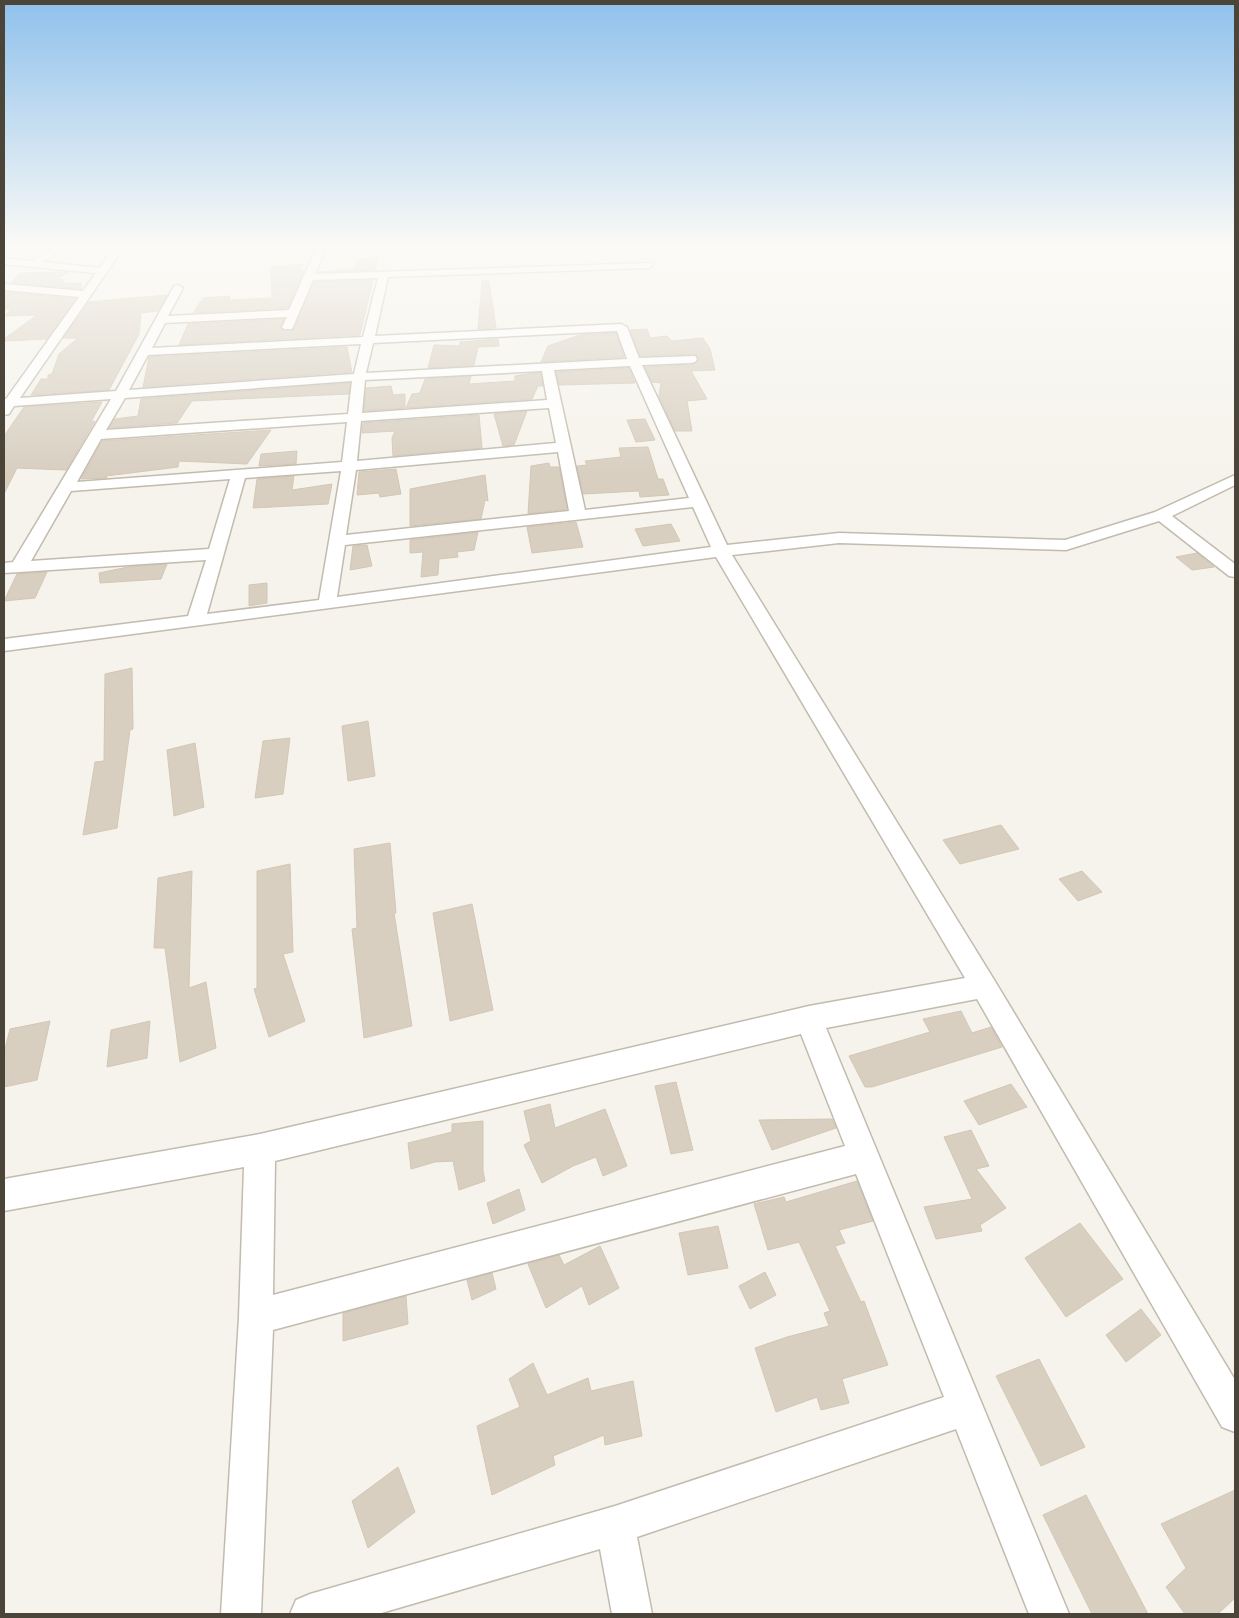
<svg xmlns="http://www.w3.org/2000/svg" width="1239" height="1618" viewBox="0 0 1239 1618" font-family="'Varela Round',sans-serif">
	<style>
		.building { fill: #d8cfc1; stroke: #d3c7b4 }
		.lines { fill: none; stroke-linecap: round; stroke-linejoin: round }
		.minor-casing { stroke: #c2bbae; stroke-width: 3 }
		.minor { fill: #fff; fill-rule: evenodd }
	</style>
	<rect width="100%" height="100%" fill="#f6f3ec"/>
	<!-- building -->
	<g class="building">
		<polygon points="379,258 375,270 318,272 355,269 356,259"/>
		<polygon points="303,264 299,272 304,271 288,308 193,313 203,298 230,296 229,300 272,298 271,267"/>
		<polygon points="64,272 69,272 58,279 64,280 62,283 81,283 82,289 11,283 19,273"/>
		<polygon points="373,280 360,335 179,345 188,324 284,319 281,328 284,331 292,331 314,282"/>
		<polygon points="482,281 489,281 496,328 478,329"/>
		<polygon points="5,292 76,299 47,339 4,341 4,339 37,315 5,316 11,309 4,309"/>
		<polygon points="167,295 158,311 141,313 139,334 109,390 31,395 41,379 48,379 48,375 52,374 59,354 78,338 63,338 89,302"/>
		<polygon points="647,329 650,338 667,336 672,341 703,338 710,349 715,370 691,371 707,399 687,401 692,431 675,431 659,396 661,383 652,382 645,367 691,365 697,363 699,358 695,354 640,356 630,330"/>
		<polygon points="616,333 624,357 541,362 548,346 580,335"/>
		<polygon points="498,339 499,346 478,347 474,365 428,368 434,345 460,346 460,342"/>
		<polygon points="347,347 352,372 143,387 149,357"/>
		<polygon points="629,368 635,383 559,385 556,372"/>
		<polygon points="534,373 540,373 543,386 538,386 532,399 406,408 412,394 420,393 425,379 471,376 469,384 515,381 515,376"/>
		<polygon points="350,383 349,394 192,401 177,423 109,428 115,419 138,416 141,399"/>
		<polygon points="391,386 393,395 405,394 405,408 364,411 366,388"/>
		<polygon points="102,402 91,422 95,421 66,470 17,468 4,494 4,436 24,407"/>
		<polygon points="527,411 514,445 503,446 494,414"/>
		<polygon points="479,415 482,448 393,456 392,438 395,431 362,433 363,423"/>
		<polygon points="645,419 655,440 636,442 627,420"/>
		<polygon points="271,430 247,464 179,461 178,467 106,476 107,478 81,479 102,441"/>
		<polygon points="648,447 658,479 663,479 669,495 640,497 639,491 583,494 577,466 587,465 585,461 621,457 619,448"/>
		<polygon points="297,451 296,464 259,466 261,454"/>
		<polygon points="549,463 550,467 559,467 567,509 528,514 531,466"/>
		<polygon points="396,469 401,494 380,497 379,493 357,495 359,472"/>
		<polygon points="485,475 488,501 485,500 481,519 410,526 410,489"/>
		<polygon points="294,476 292,490 332,484 328,504 253,508 257,479"/>
		<polygon points="576,522 583,547 532,553 527,527"/>
		<polygon points="671,524 680,541 643,546 635,529"/>
		<polygon points="478,532 474,550 457,552 458,557 439,559 438,575 421,577 423,552 410,553 410,540"/>
		<polygon points="367,545 372,566 350,570 353,546"/>
		<polygon points="1197,553 1214,567 1192,570 1176,557"/>
		<polygon points="167,564 161,579 100,583 99,573 128,567"/>
		<polygon points="47,572 35,598 4,601 17,574"/>
		<polygon points="267,583 267,603 249,606 249,585"/>
		<polygon points="132,668 133,729 130,730 117,828 83,835 95,762 104,761 105,674"/>
		<polygon points="368,721 375,776 348,781 342,726"/>
		<polygon points="290,738 283,794 255,798 263,741"/>
		<polygon points="195,743 204,807 174,816 167,750"/>
		<polygon points="1001,825 1019,849 960,864 943,840"/>
		<polygon points="390,843 396,913 394,913 412,1026 364,1038 352,929 357,928 354,849"/>
		<polygon points="290,864 293,952 283,954 305,1021 269,1037 254,989 257,988 257,871"/>
		<polygon points="192,871 189,988 206,982 216,1048 180,1062 165,948 154,948 158,878"/>
		<polygon points="1082,871 1102,892 1078,901 1059,879"/>
		<polygon points="472,904 493,1010 450,1021 433,913"/>
		<polygon points="961,1011 972,1033 991,1027 1002,1047 872,1087 865,1087 849,1056 930,1032 923,1019"/>
		<polygon points="50,1021 37,1080 4,1087 4,1053 10,1029"/>
		<polygon points="150,1021 147,1058 107,1067 111,1030"/>
		<polygon points="676,1082 693,1150 671,1154 655,1086"/>
		<polygon points="1011,1084 1027,1107 979,1125 964,1101"/>
		<polygon points="550,1104 555,1128 605,1109 627,1166 603,1176 596,1157 573,1166 542,1183 524,1145 531,1141 524,1111"/>
		<polygon points="832,1119 836,1128 772,1150 759,1120"/>
		<polygon points="483,1121 483,1171 485,1181 459,1190 453,1161 435,1162 411,1169 408,1143 452,1132 452,1124"/>
		<polygon points="971,1130 989,1166 976,1169 1006,1208 980,1225 982,1231 936,1239 924,1207 972,1199 944,1137"/>
		<polygon points="857,1181 873,1221 839,1230 845,1243 835,1246 861,1302 864,1301 888,1365 842,1379 849,1403 821,1410 817,1397 776,1412 755,1348 787,1337 829,1326 824,1313 830,1311 799,1242 768,1250 754,1204 784,1197 786,1202"/>
		<polygon points="519,1189 525,1210 493,1224 487,1203"/>
		<polygon points="1080,1223 1123,1279 1066,1317 1025,1258"/>
		<polygon points="718,1226 728,1268 688,1275 679,1233"/>
		<polygon points="600,1246 619,1288 589,1305 582,1286 546,1308 528,1264 559,1255 564,1265"/>
		<polygon points="765,1272 776,1295 750,1309 739,1286"/>
		<polygon points="492,1273 496,1289 472,1300 467,1280"/>
		<polygon points="406,1296 408,1324 343,1341 343,1313"/>
		<polygon points="1141,1309 1161,1335 1126,1362 1106,1335"/>
		<polygon points="1039,1359 1085,1447 1041,1466 996,1376"/>
		<polygon points="533,1363 547,1395 588,1378 591,1391 633,1381 642,1436 605,1445 604,1435 553,1456 555,1465 492,1495 477,1426 520,1407 509,1379"/>
		<polygon points="398,1467 415,1512 368,1548 352,1501"/>
		<polygon points="1235,1490 1235,1598 1218,1614 1185,1614 1166,1587 1186,1568 1161,1524"/>
		<polygon points="1086,1495 1102,1526 1148,1614 1092,1614 1043,1515"/>
	</g>
	<g class="lines">
		<defs>
			<path id="minor" d="M53 248H64L43 262 100 268 109 254 113 253 118 256 20 398 116 391 174 286 178 285 183 288 168 316 289 310 316 248 325 249 315 274 652 263 653 265 648 268 388 277 375 336 621 324 627 327 639 358 695 356 697 359 695 362 691 363 642 365 727 545 839 533 1065 540 1155 512 1235 475V485L1172 516 1235 564V577L1229 576 1159 521 1066 550 839 543 732 555 993 978 1235 1380V1432L1222 1427 977 999 826 1028 1069 1614H1029L956 1429 637 1537 652 1614H612L600 1549 378 1614H290L296 1600 310 1594 615 1506 944 1397 856 1174 273 1330 261 1614H221L239 1317 244 1167 4 1211V1179L260 1134 809 1006 965 978 716 557 4 651V639L188 616 206 560 4 573V563L13 562 111 399 14 406 9 414 4 415V399H6L79 297 4 290V284L83 291 96 273 4 264V258L31 261ZM378 278 363 337 152 348 165 323 287 317 282 327 284 329H292L313 280ZM617 331 627 359 366 373 373 343ZM361 344 354 374 129 390 148 355ZM630 366 689 498 585 510 554 370ZM542 371 547 400 362 413 365 380ZM352 381 348 414 106 430 125 398ZM549 408 556 443 357 461 361 421ZM347 422 342 462 77 482 101 439ZM558 452 569 511 346 535 356 470ZM341 471 319 600 207 614 245 478ZM230 479 209 549 31 561 71 491ZM693 507 711 547 337 597 345 545ZM801 1034 845 1146 273 1295 275 1161Z"/>
		</defs>
		<!-- minor casing -->
		<use href="#minor" class="minor-casing"/>
		<!-- minor -->
		<use href="#minor" class="minor"/>
	</g>
	<!-- sky -->
	<linearGradient id="sky" x2="0" y2="1"><stop stop-color="#8fc1ec"/><stop offset="0.52" stop-color="#fbfaf6"/><stop offset="1" stop-color="#fbfaf6" stop-opacity="0"/></linearGradient>
	<rect width="1239" height="474" fill="url(#sky)"/>
	<!-- border -->
	<rect width="1239" height="1618" fill="none" stroke="#4b4439" stroke-width="10"/>
</svg>
